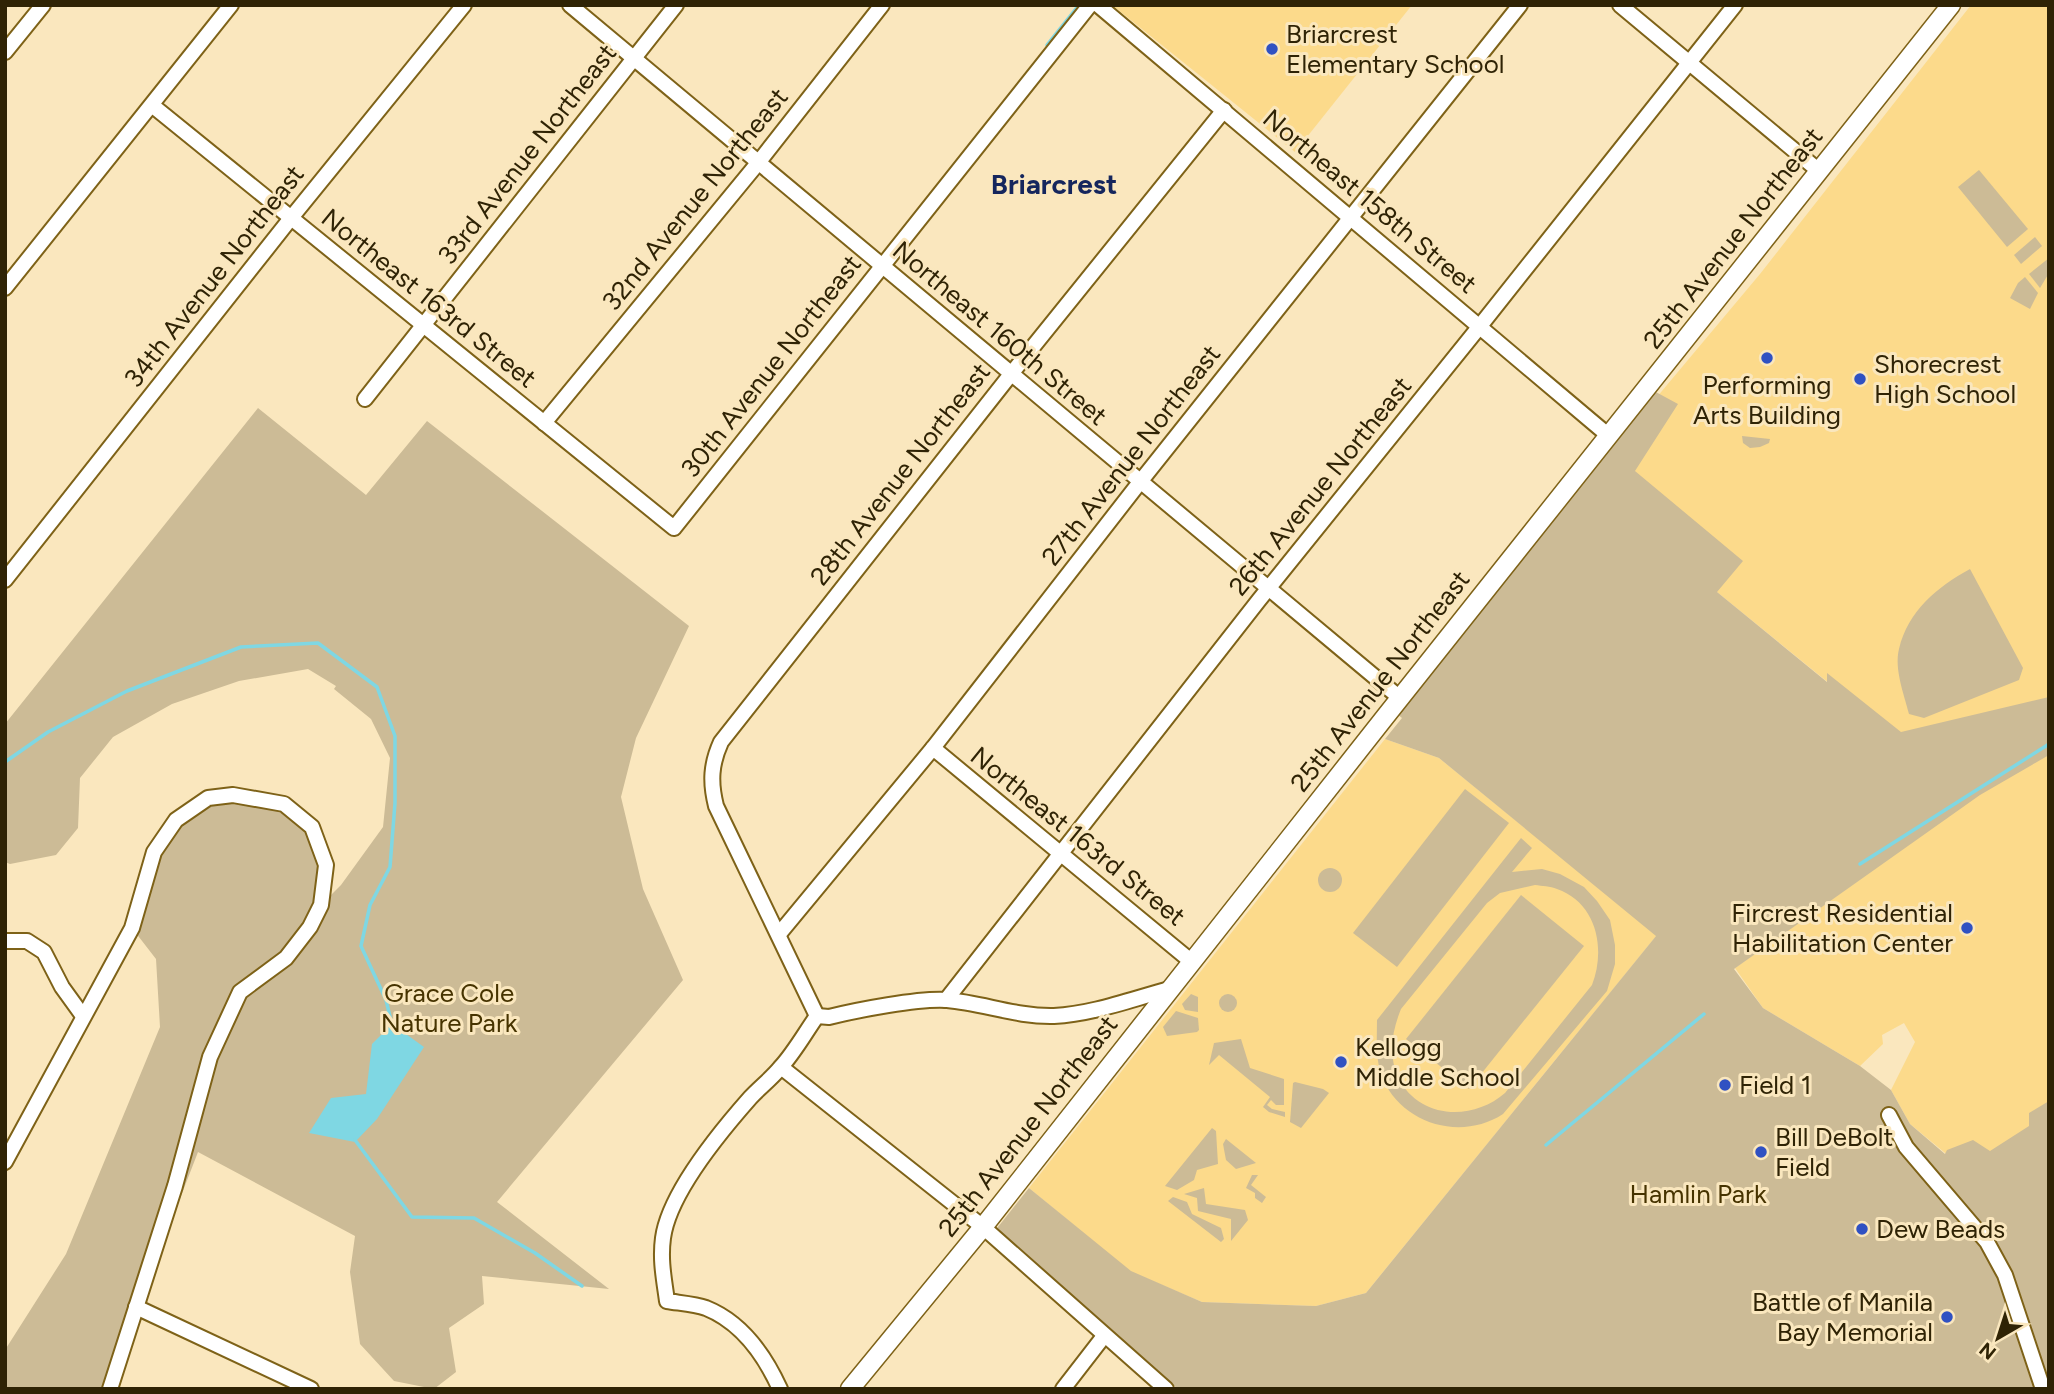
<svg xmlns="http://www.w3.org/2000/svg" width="2054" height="1394" viewBox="0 0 2054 1394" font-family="Figtree,sans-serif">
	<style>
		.built { fill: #fcda8b }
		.green { fill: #ccbb96; fill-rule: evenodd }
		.water { fill: #7fd7e3 }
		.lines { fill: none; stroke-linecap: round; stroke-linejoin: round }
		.stream { stroke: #7fd7e3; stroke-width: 3.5 }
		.minor-casing { stroke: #7e6218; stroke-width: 18 }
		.tertiary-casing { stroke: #7e6218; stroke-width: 21 }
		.minor { stroke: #fff; stroke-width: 14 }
		.tertiary { stroke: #fff; stroke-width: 18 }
		.poi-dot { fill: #3051c2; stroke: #fae7be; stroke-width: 2.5 }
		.labels { text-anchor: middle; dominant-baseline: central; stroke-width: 6; stroke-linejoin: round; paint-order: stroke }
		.poi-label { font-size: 26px; fill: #2f2305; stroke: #fae7be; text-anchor: start }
		.street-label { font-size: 26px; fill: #2f2305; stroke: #fae7be }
		.park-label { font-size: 26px; fill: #463300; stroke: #fae7be }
		.neighbourhood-label { font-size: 28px; font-weight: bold; fill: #15265d; stroke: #fae7be }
	</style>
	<rect width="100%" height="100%" fill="#fae7be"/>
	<!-- built -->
	<g class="built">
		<polygon points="1112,5 1412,5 1295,152"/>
		<polygon points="1971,5 2049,5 2049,1239 1910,1124 1891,1090 1915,1042 1904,1023 1882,1035 1883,1044 1860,1066 1763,1008 1735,968 1859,880 1958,788 1584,484 1760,274"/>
		<polygon points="1385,739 1439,758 1657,935 1366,1293 1316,1306 1202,1302 1129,1271 1029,1188"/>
	</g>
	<!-- green -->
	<g class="green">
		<polygon points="1979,170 2028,229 2007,247 1958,187"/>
		<polygon points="2035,237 2042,246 2021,264 2014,255"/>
		<polygon points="2049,258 2049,273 2040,288 2029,274"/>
		<polygon points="2025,277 2038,293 2030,309 2010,298 2018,283"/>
		<polygon points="1654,391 1678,404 1635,471 1743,561 1717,592 1827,682 1827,673 1901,732 2049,697 2049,755 1980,795 1734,969 1763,1008 1860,1066 1891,1090 1910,1124 1945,1154 1947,1150 1973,1140 1990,1151 2029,1126 2029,1113 2049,1101 2049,1389 1178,1389 1108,1332 994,1232 1029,1188 1131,1271 1202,1302 1316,1306 1366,1293 1656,936 1439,758 1385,739 1402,718 1391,709 1468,613 1570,500"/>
		<polygon points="258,408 366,495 427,421 689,626 636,738 621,797 643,889 683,980 497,1202 609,1289 482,1276 484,1304 449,1328 456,1372 434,1389 394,1381 360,1344 350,1272 355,1236 198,1152 138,1307 111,1389 5,1389 5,1350 66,1254 160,1027 156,959 132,928 154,852 176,820 208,798 284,804 312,827 326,865 322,904 341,885 383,827 390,758 371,719 334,689 336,686 308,669 239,681 172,704 113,737 80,778 78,828 56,855 10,864 5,862 5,724"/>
		<polygon points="1742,436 1770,439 1769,443 1760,447 1750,448 1743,443"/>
		<path d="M1970 569 2023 668 2019 680 1924 718 1909 714C1904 694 1894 669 1899 649 1908 611 1937 587 1970 569Z"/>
		<polygon points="1465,789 1509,823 1397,967 1353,933"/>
		<path d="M1521 838 1532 848 1512 872 1542 869 1560 874 1584 887 1597 901 1610 920 1615 945V964L1607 991 1503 1114C1462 1141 1403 1125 1383 1079 1375 1061 1377 1039 1377 1020ZM1535 885C1542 886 1550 886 1557 889 1597 903 1606 949 1592 985L1505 1093C1473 1121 1419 1120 1398 1077 1388 1055 1392 1031 1401 1009L1487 903 1500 893Z"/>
		<circle cx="1330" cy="880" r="12"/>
		<polygon points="1521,895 1584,946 1469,1089 1406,1039"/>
		<circle cx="1228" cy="1003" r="9"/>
		<polygon points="1191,994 1198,997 1198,1012 1185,1010 1182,1004"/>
		<polygon points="1176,1011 1198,1018 1199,1030 1197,1032 1167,1036 1163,1027"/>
		<polygon points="1241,1039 1250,1068 1284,1079 1284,1105 1276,1105 1271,1100 1267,1105 1272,1109 1285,1112 1285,1117 1269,1112 1263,1107 1270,1097 1219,1055 1209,1065 1214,1043"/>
		<polygon points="1295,1082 1323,1089 1329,1093 1301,1128 1290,1122 1293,1083"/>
		<polygon points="1212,1128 1216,1131 1218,1164 1197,1170 1194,1180 1177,1190 1165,1186"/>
		<polygon points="1226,1139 1256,1163 1236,1169 1226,1160 1223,1144"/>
		<polygon points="1252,1175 1258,1175 1251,1185 1266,1197 1262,1203 1255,1198 1255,1193 1246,1188"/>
		<polygon points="1204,1188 1206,1204 1245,1210 1248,1220 1231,1241 1231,1219 1198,1211 1197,1198 1184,1194"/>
		<polygon points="1173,1197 1187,1202 1192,1214 1221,1228 1224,1239 1221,1242 1168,1201"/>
	</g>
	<!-- water -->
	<polygon class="water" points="392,1024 424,1047 377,1119 355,1142 309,1133 331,1098 366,1094 372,1044"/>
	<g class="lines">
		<!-- stream -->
		<g class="stream">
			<polyline points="1047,45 1079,5"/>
			<polyline points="5,762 48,732 127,691 241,647 318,643 377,687 395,736 395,803 390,867 370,905 361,946 386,1000 393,1029"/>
			<polyline points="1860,864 2049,744"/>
			<polyline points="355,1140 412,1217 474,1218 535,1253 582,1286"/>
			<polyline points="1546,1145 1704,1014"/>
		</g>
		<defs>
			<g id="minor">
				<polyline points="570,5 1400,698"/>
				<polyline points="1098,5 1609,436"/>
				<polyline points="1620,5 1819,171"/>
				<polyline points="5,52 43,5"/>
				<polyline points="153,106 674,528 1090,5"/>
				<polyline points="5,288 231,5"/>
				<polyline points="365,399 676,5"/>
				<polyline points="544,423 758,163 882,5"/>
				<polyline points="5,580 291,218 464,5"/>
				<polyline points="933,748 1192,962"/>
				<polyline points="779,934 933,748 1140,482 1520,5"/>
				<polyline points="5,941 27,941 44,952 62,987 83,1016"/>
				<polyline points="946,1000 1259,600 1480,326 1735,5"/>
				<path d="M817 1016 716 806C710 782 711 764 721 742L1011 374 1224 110"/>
				<path d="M817 1016 829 1017C857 1010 919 998 947 1000 983 1003 1017 1017 1054 1016 1093 1014 1132 999 1170 989"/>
				<polyline points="781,1067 983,1227 1166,1389"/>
				<polyline points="1889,1115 1906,1147 1987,1242 2005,1275 2043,1389"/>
				<polyline points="5,1162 132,928 154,852 176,820 208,798 233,795 284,804 312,827 326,865 321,905 310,927 286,958 240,992 210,1057 175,1186 110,1389"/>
				<polyline points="136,1307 311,1389"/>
				<path d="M780 1389C765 1356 741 1322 706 1308 695 1304 679 1303 667 1301 664 1279 660 1260 663 1238 669 1193 720 1132 750 1098 759 1088 771 1079 780 1068 794 1053 805 1033 817 1016"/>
				<polyline points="1063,1389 1104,1336"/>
			</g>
			<polyline id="tertiary" points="850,1389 983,1227 1385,717 1951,5"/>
		</defs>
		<!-- minor casing -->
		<use href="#minor" class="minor-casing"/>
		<!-- tertiary casing -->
		<use href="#tertiary" class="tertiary-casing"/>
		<!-- minor -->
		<use href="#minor" class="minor"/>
		<!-- tertiary -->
		<use href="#tertiary" class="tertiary"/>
	</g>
	<!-- markers -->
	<g class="poi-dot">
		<circle cx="1272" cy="49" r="7"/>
		<circle cx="1767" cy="358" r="7"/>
		<circle cx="1860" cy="379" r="7"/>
		<circle cx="1967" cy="928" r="7"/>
		<circle cx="1341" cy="1062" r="7"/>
		<circle cx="1725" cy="1085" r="7"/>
		<circle cx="1761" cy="1152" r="7"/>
		<circle cx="1862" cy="1229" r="7"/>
		<circle cx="1947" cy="1317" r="7"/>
	</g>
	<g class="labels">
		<!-- poi labels -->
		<g class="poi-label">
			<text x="1286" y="34">Briarcrest<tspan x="1286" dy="30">Elementary School</tspan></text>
			<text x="1874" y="364">Shorecrest<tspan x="1874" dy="30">High School</tspan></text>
			<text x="1767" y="385" text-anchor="middle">Performing<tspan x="1767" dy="30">Arts Building</tspan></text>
			<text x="1953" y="913" text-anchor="end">Fircrest Residential<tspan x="1953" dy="30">Habilitation Center</tspan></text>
			<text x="1355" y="1047">Kellogg<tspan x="1355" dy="30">Middle School</tspan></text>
			<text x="1739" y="1085">Field 1</text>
			<text x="1775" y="1137">Bill DeBolt<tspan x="1775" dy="30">Field</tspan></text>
			<text x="1876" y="1229">Dew Beads</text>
			<text x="1933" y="1302" text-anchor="end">Battle of Manila<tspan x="1933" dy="30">Bay Memorial</tspan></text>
		</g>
		<!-- street labels -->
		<g class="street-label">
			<text transform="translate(527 154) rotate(-52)">33rd Avenue Northeast</text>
			<text transform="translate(695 199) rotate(-51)">32nd Avenue Northeast</text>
			<text transform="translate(1370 201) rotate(40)">Northeast 158th Street</text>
			<text transform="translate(1733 238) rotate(-52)">25th Avenue Northeast</text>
			<text transform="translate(214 276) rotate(-52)">34th Avenue Northeast</text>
			<text transform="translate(429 298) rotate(39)">Northeast 163rd Street</text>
			<text transform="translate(1000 333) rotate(40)">Northeast 160th Street</text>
			<text transform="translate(771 366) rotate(-52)">30th Avenue Northeast</text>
			<text transform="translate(1131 455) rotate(-52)">27th Avenue Northeast</text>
			<text transform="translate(900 474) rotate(-52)">28th Avenue Northeast</text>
			<text transform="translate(1320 486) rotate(-51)">26th Avenue Northeast</text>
			<text transform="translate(1380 681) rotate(-52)">25th Avenue Northeast</text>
			<text transform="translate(1078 836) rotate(39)">Northeast 163rd Street</text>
			<text transform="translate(1028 1126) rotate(-52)">25th Avenue Northeast</text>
		</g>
		<!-- park labels -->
		<g class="park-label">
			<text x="449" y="993">Grace Cole<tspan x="449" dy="30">Nature Park</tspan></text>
			<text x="1698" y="1194">Hamlin Park</text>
		</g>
		<!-- neighbourhood labels -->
		<g class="neighbourhood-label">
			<text x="1054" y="184">Briarcrest</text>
		</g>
	</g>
	<!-- border -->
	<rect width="2054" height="1394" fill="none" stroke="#2f2305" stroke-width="14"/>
	<!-- north arrow -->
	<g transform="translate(1998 1338) rotate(219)" stroke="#fae7be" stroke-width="5" paint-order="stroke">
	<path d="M0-5L12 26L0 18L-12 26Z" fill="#2f2305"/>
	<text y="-10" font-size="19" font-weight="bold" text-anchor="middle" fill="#2f2305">N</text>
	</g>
</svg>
